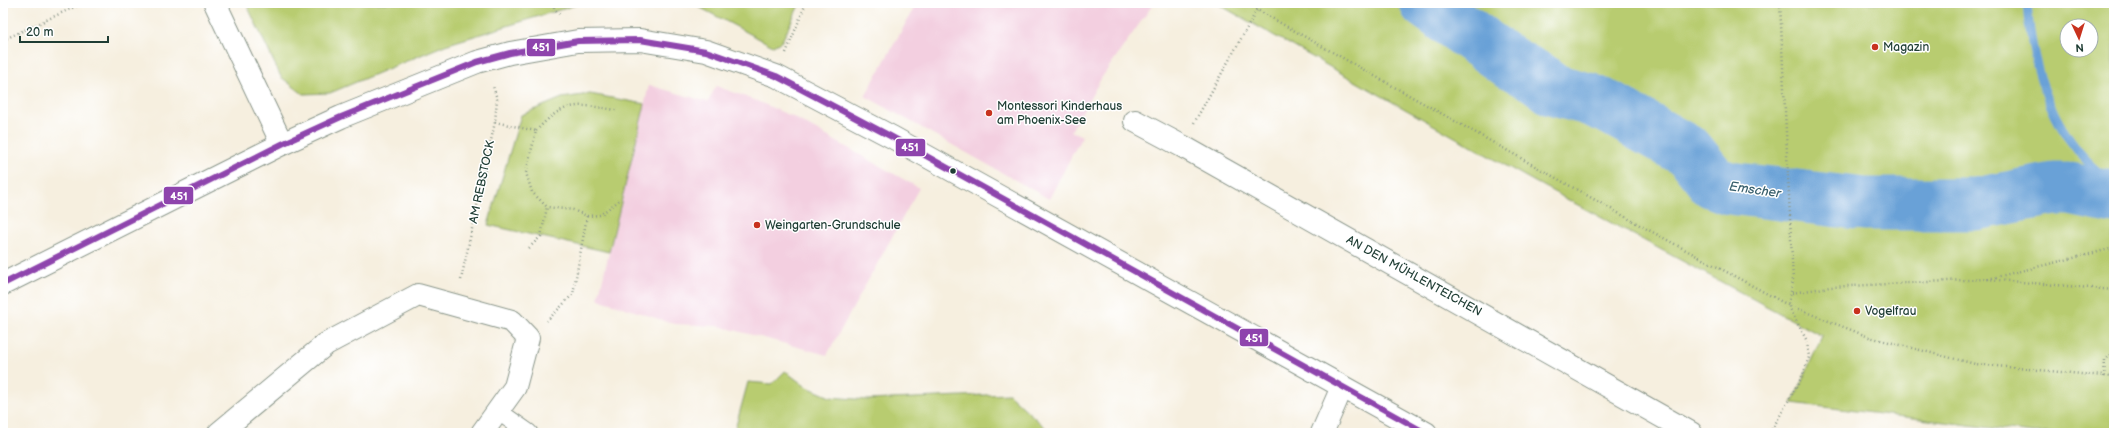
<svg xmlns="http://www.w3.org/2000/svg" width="2117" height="436" viewBox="0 0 2117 436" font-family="'Balsamiq Sans',sans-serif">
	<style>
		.built { fill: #f3cfe0 }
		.green { fill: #b8cc70; stroke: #6c8452; fill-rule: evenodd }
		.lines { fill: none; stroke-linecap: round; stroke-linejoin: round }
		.stream { stroke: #69a1d7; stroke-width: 9 }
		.river { stroke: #69a1d7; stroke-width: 53 }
		.lane-casing { stroke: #8a968a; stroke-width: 19 }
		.street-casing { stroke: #8a968a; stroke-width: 24 }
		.secondary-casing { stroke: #8a968a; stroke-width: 24 }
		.path { stroke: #8a968a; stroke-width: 2.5; stroke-dasharray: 1 3; stroke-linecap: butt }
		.lane { stroke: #fff; stroke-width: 17 }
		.street { stroke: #fff; stroke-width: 22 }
		.secondary { stroke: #fff; stroke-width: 22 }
		.bus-1-casing { stroke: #fff; stroke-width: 9 }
		.bus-1 { stroke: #8e44ad; stroke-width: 6 }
		.poi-dot { fill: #c8321e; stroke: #fff; stroke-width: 1.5 }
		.bus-dot { fill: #1f3d34; stroke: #fff; stroke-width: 1.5 }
		.labels { text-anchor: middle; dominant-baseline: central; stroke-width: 3; stroke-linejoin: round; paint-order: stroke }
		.poi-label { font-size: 12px; fill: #1f3d34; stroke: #fff; text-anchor: start }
		.street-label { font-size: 12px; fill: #1f3d34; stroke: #fff }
		.water-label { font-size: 13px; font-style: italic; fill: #39606d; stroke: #fff }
		.line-badge { stroke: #fff; stroke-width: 1.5 }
		.badge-label { font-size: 11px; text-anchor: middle; font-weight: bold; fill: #fff }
	</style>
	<rect width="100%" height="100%" fill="#fff"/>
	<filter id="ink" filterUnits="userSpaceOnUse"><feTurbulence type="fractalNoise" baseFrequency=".025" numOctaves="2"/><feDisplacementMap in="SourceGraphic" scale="8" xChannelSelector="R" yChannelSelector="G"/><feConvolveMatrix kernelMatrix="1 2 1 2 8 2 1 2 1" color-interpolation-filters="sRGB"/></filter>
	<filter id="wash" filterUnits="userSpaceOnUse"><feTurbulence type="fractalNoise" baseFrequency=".012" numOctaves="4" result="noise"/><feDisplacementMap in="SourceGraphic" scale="16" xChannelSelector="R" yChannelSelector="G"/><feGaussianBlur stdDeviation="0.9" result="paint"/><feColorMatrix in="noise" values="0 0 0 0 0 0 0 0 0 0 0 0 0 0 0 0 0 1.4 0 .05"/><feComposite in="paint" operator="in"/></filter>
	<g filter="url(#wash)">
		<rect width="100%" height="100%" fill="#f6efdf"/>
		<!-- built -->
		<g class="built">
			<polygon points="917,3 1154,3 1102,77 1071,131 1082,136 1049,199 865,96"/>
			<polygon points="649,85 708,102 716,86 757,101 793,117 919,188 827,355 719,326 674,324 598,299"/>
		</g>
		<!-- green -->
		<g class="green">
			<polygon points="246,3 582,3 445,45 330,93 303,94 281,77"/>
			<polygon points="698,3 800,3 782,41 773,46 699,7"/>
			<path d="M1216 3H2114V433H2032L1792 403 1822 336 1535 182ZM2067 26H2091V50H2067Z"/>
			<polygon points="590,94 645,104 609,252 488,225 521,115 562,98"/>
			<polygon points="785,371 805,386 830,397 867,400 1009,394 1051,433 734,433 748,382 772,384"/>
		</g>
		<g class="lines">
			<!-- stream -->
			<path class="stream" d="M2027 3C2032 71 2054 144 2114 183"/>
			<!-- river -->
			<polyline class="river" points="1426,3 1503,58 1538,78 1554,90 1588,99 1610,108 1689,152 1713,182 1729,188 1865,204 1976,204 2054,189 2070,189 2114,198"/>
		</g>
	</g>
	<g filter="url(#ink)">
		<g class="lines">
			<defs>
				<polyline id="lane" points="498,411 529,433"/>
				<g id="street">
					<polyline points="215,3 282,144"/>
					<polyline points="1135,121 1182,146 1691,433"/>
					<polyline points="219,433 326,344 418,295 512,321 528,338 515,387 482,433"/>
					<polyline points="1322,433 1342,387"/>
				</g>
				<polyline id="secondary" points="3,284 282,144 341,117 477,62 510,53 578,41 640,40 706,51 776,76 892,137 1426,433"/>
			</defs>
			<!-- lane casing -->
			<use href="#lane" class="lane-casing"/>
			<!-- street casing -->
			<use href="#street" class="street-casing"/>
			<!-- secondary casing -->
			<use href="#secondary" class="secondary-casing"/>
			<!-- path -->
			<g class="path">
				<polyline points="554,3 554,8 561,16"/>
				<polyline points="1245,3 1645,228 1788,305 1869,337 1975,364 2114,377"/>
				<polyline points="3,40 83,3"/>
				<polyline points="786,53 806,3"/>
				<polyline points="495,122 536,131 526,173 532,192 547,207 573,210 587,216 573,294 547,321"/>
				<polyline points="1194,123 1257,10"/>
				<path d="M536 131C564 100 578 104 616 110"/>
				<polyline points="587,216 600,215 621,199"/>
				<polyline points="529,248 541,236 547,207"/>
				<polyline points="1988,279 2114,248"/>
				<polyline points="461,280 495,122 497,99 493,86"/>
				<polyline points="1792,293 1830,287 1986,279 2114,290"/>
				<polyline points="2104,377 2105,360 2112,354 2114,355"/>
				<polyline points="1770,433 1803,375 1809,357 1807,341 1788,305 1793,282 1780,3"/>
			</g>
			<!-- lane -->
			<use href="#lane" class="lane"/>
			<!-- street -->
			<use href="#street" class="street"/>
			<!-- secondary -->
			<use href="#secondary" class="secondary"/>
			<defs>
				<polyline id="bus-1" points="3,284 282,144 341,117 477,62 510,53 578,41 640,40 706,51 776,76 892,137 1426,433"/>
			</defs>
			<!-- bus-1 casing -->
			<use href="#bus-1" class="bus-1-casing"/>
			<!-- bus-1 -->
			<use href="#bus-1" class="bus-1"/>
		</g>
	</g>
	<!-- markers -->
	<g class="poi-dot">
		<circle cx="1875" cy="47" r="4"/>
		<circle cx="989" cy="113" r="4"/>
		<circle cx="757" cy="225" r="4"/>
		<circle cx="1857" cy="311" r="4"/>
	</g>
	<circle class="bus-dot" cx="953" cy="171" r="3.5"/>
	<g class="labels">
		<!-- poi labels -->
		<g class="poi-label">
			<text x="1883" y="47">Magazin</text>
			<text x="997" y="106">Montessori Kinderhaus<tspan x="997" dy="14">am Phoenix-See</tspan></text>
			<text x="765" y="225">Weingarten-Grundschule</text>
			<text x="1865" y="311">Vogelfrau</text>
		</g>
		<!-- street labels -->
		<g class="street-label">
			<text transform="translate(482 182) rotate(-78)">AM REBSTOCK</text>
			<text transform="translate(1414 276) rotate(29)">AN DEN MÜHLENTEICHEN</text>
		</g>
		<!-- water labels -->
		<g class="water-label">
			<text transform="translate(1755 190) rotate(8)">Emscher</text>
		</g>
	</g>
	<g class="line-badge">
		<rect x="526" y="38" width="30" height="19" rx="4" fill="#8e44ad"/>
		<rect x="895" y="138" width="31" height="19" rx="4" fill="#8e44ad"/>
		<rect x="163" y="186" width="31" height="19" rx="4" fill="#8e44ad"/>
		<rect x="1239" y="328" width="30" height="19" rx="4" fill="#8e44ad"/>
	</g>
	<g class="badge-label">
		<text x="541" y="51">451</text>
		<text x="910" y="151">451</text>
		<text x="179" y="200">451</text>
		<text x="1254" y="342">451</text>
	</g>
	<!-- margin -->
	<rect width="2117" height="436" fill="none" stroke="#fff" stroke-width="16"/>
	<!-- north arrow -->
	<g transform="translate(2079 38) rotate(176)"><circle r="19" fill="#ffffff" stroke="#a5b1ae"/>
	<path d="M0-3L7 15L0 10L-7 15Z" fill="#c8321e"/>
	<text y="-6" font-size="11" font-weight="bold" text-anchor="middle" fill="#1f3d34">N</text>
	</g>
	<!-- scale -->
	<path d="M20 36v6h88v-6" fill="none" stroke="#1f3d34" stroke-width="2"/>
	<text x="26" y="36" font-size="12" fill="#1f3d34" stroke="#ffffff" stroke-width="3" paint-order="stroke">20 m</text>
</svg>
